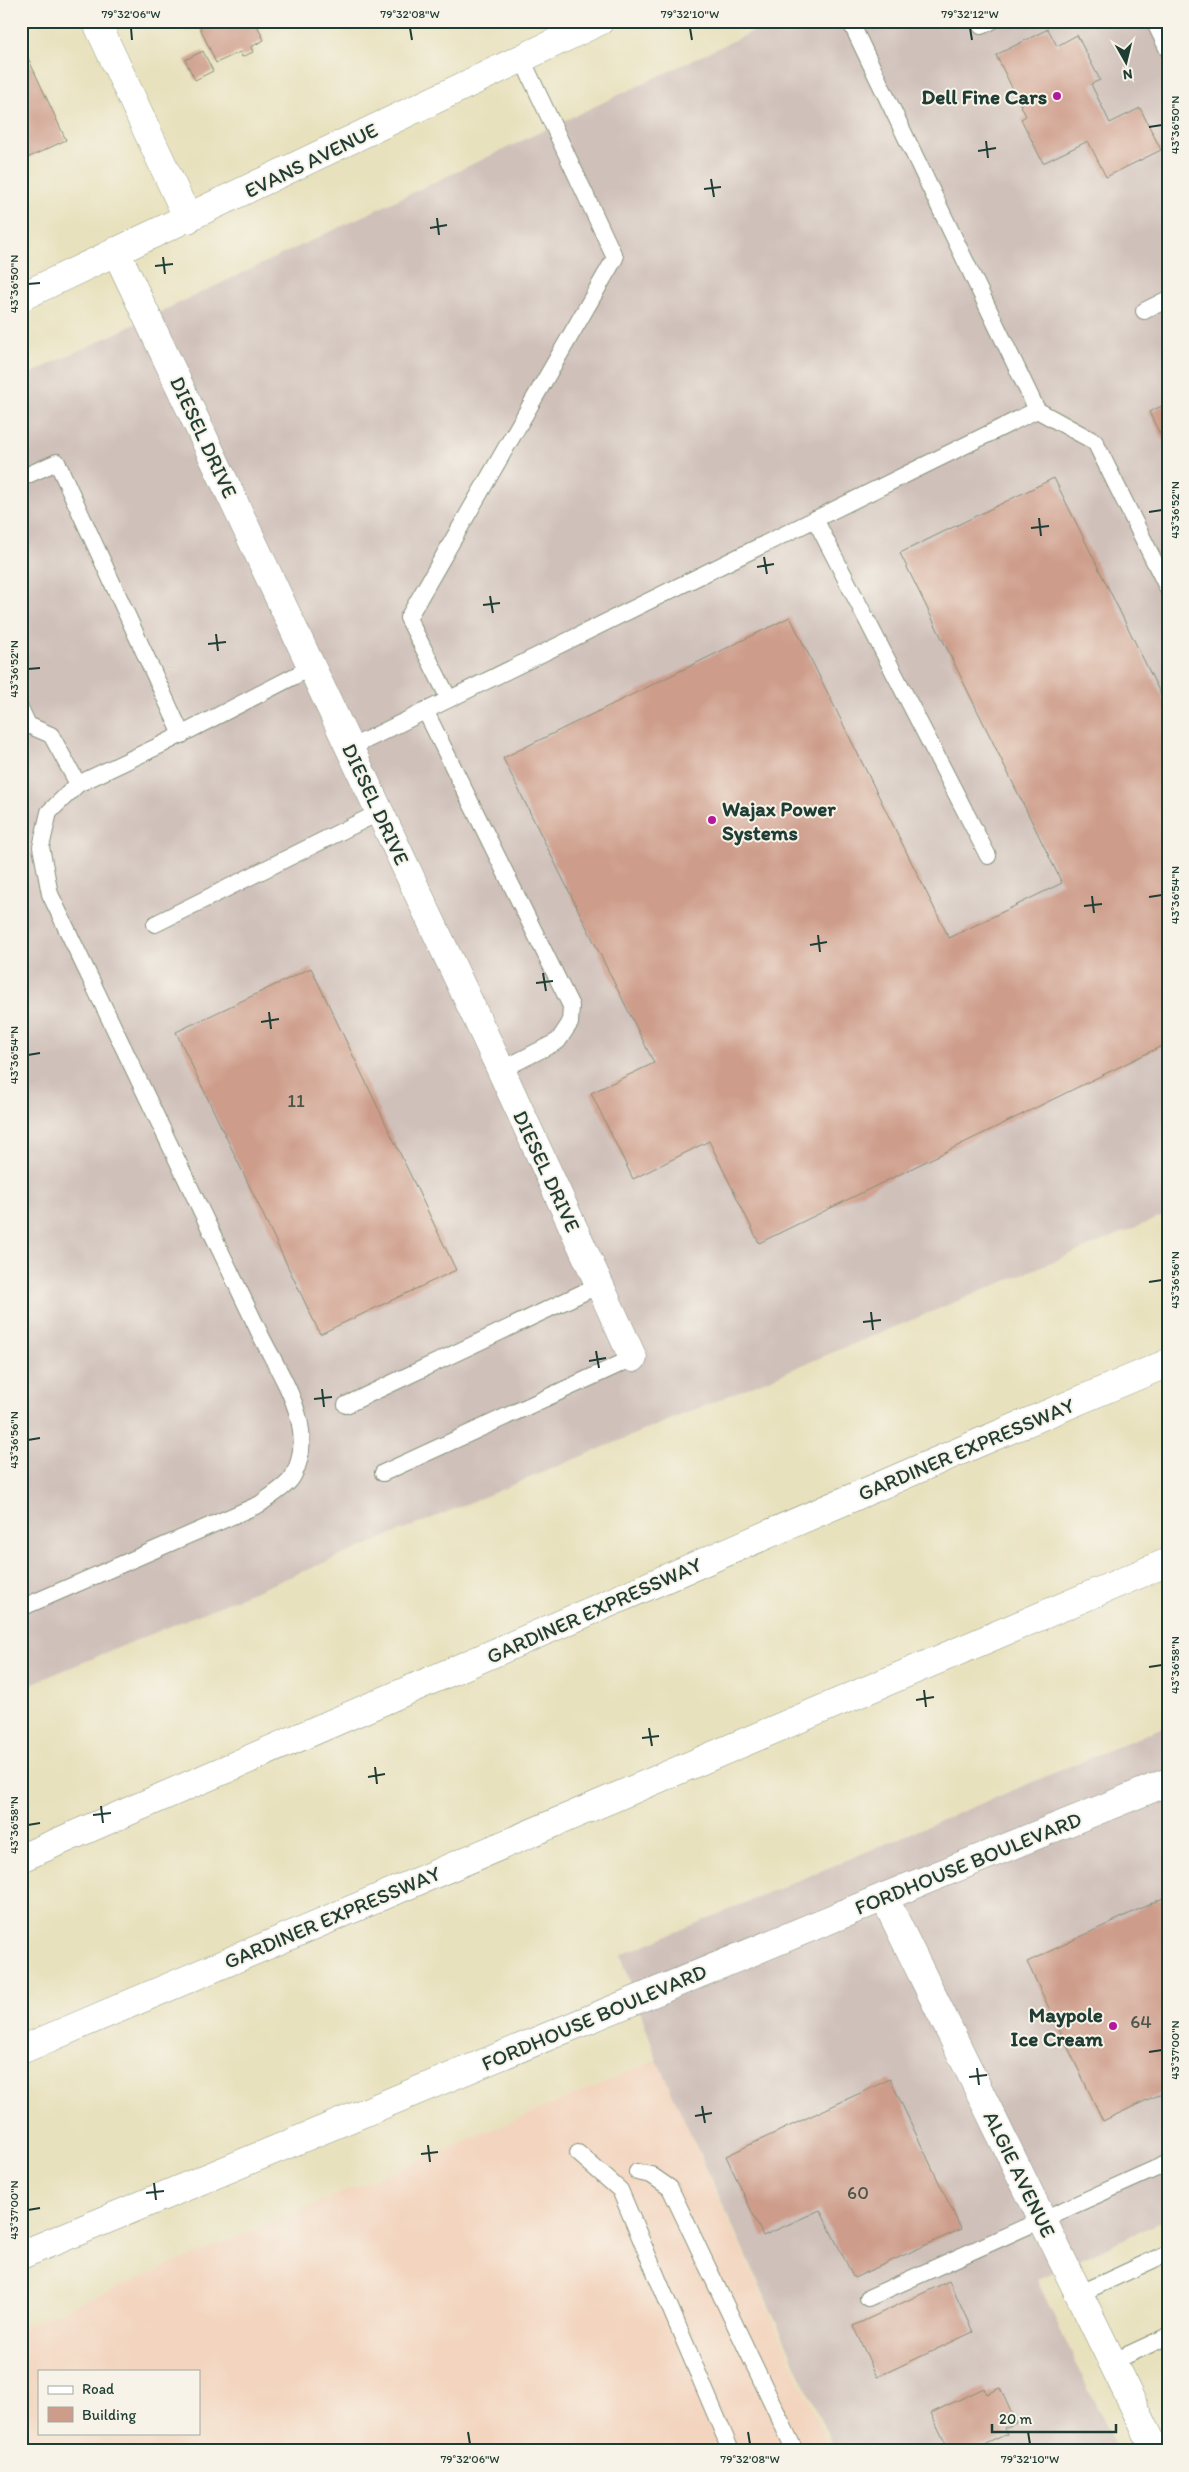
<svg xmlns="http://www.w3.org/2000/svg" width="1189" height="2472" viewBox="0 0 1189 2472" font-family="Itim,sans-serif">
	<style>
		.built { fill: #f3d4be; fill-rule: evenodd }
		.industrial { fill: #cfc0ba }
		.building { fill: #ce9c8a }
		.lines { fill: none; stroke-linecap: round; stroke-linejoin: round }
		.service-casing { stroke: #848f78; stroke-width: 18 }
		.minor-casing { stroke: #848f78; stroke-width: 29 }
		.secondary-casing { stroke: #848f78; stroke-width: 29 }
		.motorway-casing { stroke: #848f78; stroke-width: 29 }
		.service { stroke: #fff; stroke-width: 16 }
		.minor { stroke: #fff; stroke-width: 28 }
		.secondary { stroke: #fff; stroke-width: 28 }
		.motorway { stroke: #fff; stroke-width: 28 }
		.ticks { fill: none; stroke: #1f3d34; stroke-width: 2 }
		.poi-dot { fill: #b5179e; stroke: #f7f3e8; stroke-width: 2 }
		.labels { text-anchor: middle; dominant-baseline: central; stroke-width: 4; stroke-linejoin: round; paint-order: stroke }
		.number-label { font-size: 19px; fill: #4b554a }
		.poi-label { font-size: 21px; font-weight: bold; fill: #1f3d34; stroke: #f7f3e8; text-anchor: end }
		.street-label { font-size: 21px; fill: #1f3d34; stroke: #f7f3e8 }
		.neatline { fill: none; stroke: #1f3d34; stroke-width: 2 }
		.ticks-label { font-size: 12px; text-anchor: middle; fill: #1f3d34 }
	</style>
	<rect width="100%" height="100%" fill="#f7f3e8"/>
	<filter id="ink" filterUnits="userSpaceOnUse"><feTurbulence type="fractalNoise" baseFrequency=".02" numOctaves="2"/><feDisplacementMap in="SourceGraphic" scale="10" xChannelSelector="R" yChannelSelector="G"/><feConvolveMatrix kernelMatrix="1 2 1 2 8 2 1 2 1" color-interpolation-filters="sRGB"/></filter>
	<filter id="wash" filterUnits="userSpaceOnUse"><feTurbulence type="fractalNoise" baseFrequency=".0096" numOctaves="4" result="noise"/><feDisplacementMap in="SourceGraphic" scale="20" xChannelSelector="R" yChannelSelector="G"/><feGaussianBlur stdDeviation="1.12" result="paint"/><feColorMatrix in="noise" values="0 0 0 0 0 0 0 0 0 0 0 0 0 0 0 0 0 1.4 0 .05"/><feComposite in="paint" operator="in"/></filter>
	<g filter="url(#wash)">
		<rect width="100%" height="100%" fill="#e8e1bd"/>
		<!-- built -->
		<path class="built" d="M657 2060 831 2451H21V2328ZM39 2371H199V2433H39Z"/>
		<!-- industrial -->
		<g class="industrial">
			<polygon points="775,21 1168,21 1168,1214 21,1688 21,378"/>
			<polygon points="1168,1725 1168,2218 1037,2280 1117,2451 835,2451 657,2060 621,1955"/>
		</g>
		<g id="blocks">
			<!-- building -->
			<g class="building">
				<polygon points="197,21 255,21 264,40 251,47 253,52 242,57 240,52 216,63"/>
				<polygon points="1048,29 1057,46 1077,35 1100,80 1091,84 1110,123 1140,108 1161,150 1106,177 1088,141 1043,163 1021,119 1026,116 996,55"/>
				<polygon points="21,43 66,140 21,161"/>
				<polygon points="203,51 213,71 195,80 185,60"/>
				<polygon points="1168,403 1168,450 1149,412"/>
				<polygon points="1054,478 1168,709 1168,1043 759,1243 709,1141 633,1179 591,1093 654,1063 503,758 790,617 949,938 1062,883 900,553"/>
				<polygon points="311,968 456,1270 320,1334 176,1032"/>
				<polygon points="1165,1897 1168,1902 1168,2090 1103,2121 1027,1962"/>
				<polygon points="890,2079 961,2229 854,2278 820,2210 763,2236 726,2156"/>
				<polygon points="949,2281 973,2332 877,2377 853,2326"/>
				<polygon points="984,2388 986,2394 1000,2388 1016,2423 1004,2428 1007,2434 971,2451 949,2451 931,2413"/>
			</g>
		</g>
	</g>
	<g filter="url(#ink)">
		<use href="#blocks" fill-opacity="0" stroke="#848f78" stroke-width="1"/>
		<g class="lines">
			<defs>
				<g id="service">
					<polyline points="850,21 1037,410 1095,442 1168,589"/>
					<polyline points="1154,21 1168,50"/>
					<polyline points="981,26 992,21"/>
					<polyline points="1144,311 1168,299"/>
					<polyline points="21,478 57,462 182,735"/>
					<polyline points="815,519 988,856"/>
					<polyline points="449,699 408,618 615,258 522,59"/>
					<polyline points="21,710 28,725 51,735 78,784"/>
					<polyline points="425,710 571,1006 570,1023 558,1041 501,1070"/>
					<polyline points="350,748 1037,410"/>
					<polyline points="155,924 380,812"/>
					<polyline points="346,1405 599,1285"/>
					<polyline points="383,1473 633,1358"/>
					<path d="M21 1608 260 1504C270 1496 288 1486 293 1476 318 1429 283 1380 262 1338L50 894 41 847 49 812 78 784 165 743 312 667"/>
					<polyline points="578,2153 620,2190 731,2451"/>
					<polyline points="637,2172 651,2175 670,2188 795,2451"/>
					<polyline points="1079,2294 1168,2253"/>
					<polyline points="868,2298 1168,2163"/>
					<polyline points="1112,2362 1168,2336"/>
				</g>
				<g id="minor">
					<polyline points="96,21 188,219"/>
					<polyline points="116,251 501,1070 633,1358"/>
					<polyline points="884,1897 1156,2451"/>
					<polyline points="21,2255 884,1897 1168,1782"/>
				</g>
				<polyline id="secondary" points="21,297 600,21"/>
				<g id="motorway">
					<polyline points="21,1858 983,1441 1168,1363"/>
					<polyline points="21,2050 1168,1562"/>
				</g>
			</defs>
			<!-- service casing -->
			<use href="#service" class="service-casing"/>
			<!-- minor casing -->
			<use href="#minor" class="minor-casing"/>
			<!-- secondary casing -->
			<use href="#secondary" class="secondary-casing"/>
			<!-- motorway casing -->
			<use href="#motorway" class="motorway-casing"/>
			<!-- service -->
			<use href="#service" class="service"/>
			<!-- minor -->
			<use href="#minor" class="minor"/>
			<!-- secondary -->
			<use href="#secondary" class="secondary"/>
			<!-- motorway -->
			<use href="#motorway" class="motorway"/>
		</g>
	</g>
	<!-- ticks -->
	<path class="ticks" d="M131 28 132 40M410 28 412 40M690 28 692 40M970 28 972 40M1149 127 1162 125M986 141 988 158M978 151 996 148M711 179 714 197M704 189 721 187M437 218 439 235M430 228 447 225M163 257 165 274M155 266 173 264M28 284 40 283M1149 512 1162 510M1039 518 1041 536M1031 528 1049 526M764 557 767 574M757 567 774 564M490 596 493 613M483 605 500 603M216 634 218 651M208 644 226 642M28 669 40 668M1092 896 1094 913M1149 897 1162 895M1084 906 1102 904M818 935 820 952M810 945 827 942M543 973 546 991M536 983 553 981M269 1012 271 1029M261 1022 279 1019M28 1055 40 1053M1149 1282 1162 1280M871 1312 873 1330M863 1322 881 1320M596 1351 599 1368M589 1361 606 1358M322 1389 324 1407M314 1399 332 1397M28 1440 40 1438M1149 1667 1162 1665M924 1690 926 1707M916 1700 934 1697M649 1728 652 1746M642 1738 659 1736M375 1767 377 1784M368 1777 385 1774M101 1806 103 1823M93 1815 111 1813M28 1825 40 1823M1149 2052 1162 2050M977 2068 979 2085M969 2077 987 2075M702 2106 705 2123M695 2116 712 2113M428 2145 430 2162M421 2154 438 2152M154 2183 156 2200M146 2193 164 2191M28 2210 40 2208M468 2432 470 2444M748 2432 750 2444M1028 2432 1030 2444"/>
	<!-- markers -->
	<g class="poi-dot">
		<circle cx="1057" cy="96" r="5"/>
		<circle cx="712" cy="820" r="5"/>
		<circle cx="1113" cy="2026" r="5"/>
	</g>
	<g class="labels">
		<!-- number labels -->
		<g class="number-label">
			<text x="296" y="1100">11</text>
			<text x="1141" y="2021">64</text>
			<text x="858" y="2192">60</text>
		</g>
		<!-- poi labels -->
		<g class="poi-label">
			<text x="1047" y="96">Dell Fine Cars</text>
			<text x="722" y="808" text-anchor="start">Wajax Power<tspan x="722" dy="24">Systems</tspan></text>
			<text x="1103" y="2014">Maypole<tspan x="1103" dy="24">Ice Cream</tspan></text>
		</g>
		<!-- street labels -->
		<g class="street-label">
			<text transform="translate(311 160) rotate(-26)">EVANS AVENUE</text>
			<text transform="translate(204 437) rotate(65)">DIESEL DRIVE</text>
			<text transform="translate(376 804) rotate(65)">DIESEL DRIVE</text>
			<text transform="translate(547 1171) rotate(65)">DIESEL DRIVE</text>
			<text transform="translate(966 1449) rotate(-23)">GARDINER EXPRESSWAY</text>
			<text transform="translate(594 1610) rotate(-24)">GARDINER EXPRESSWAY</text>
			<text transform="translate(968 1863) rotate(-22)">FORDHOUSE BOULEVARD</text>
			<text transform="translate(332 1917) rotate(-23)">GARDINER EXPRESSWAY</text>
			<text transform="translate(594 2017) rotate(-23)">FORDHOUSE BOULEVARD</text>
			<text transform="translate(1020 2174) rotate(64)">ALGIE AVENUE</text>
		</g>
	</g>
	<!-- margin -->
	<rect width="1189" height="2472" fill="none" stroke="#f7f3e8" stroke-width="55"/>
	<!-- legend -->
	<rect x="38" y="2370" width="162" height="65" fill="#f7f3e8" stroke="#a1aaa0"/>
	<rect x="48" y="2386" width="25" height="8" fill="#ffffff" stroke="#a1aaa0"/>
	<text x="82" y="2394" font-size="15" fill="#1f3d34">Road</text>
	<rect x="48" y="2407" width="25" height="15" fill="#ce9c8a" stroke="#a1aaa0"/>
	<text x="82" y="2420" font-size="15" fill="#1f3d34">Building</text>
	<!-- north arrow -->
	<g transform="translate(1126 62) rotate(172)" stroke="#f7f3e8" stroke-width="4" paint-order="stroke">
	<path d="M0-4L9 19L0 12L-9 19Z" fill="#1f3d34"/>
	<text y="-8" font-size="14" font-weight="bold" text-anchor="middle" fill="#1f3d34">N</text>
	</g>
	<!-- scale -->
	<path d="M992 2424v8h124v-8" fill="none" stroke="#1f3d34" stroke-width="2.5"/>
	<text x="999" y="2424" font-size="15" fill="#1f3d34" stroke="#f7f3e8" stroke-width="4" paint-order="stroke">20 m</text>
	<rect x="28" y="28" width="1134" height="2416" class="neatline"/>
	<g class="ticks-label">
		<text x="131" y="18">79°32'06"W</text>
		<text x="410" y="18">79°32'08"W</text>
		<text x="690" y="18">79°32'10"W</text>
		<text x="970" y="18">79°32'12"W</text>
		<text transform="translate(1175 125) rotate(-90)" y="4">43°36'50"N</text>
		<text transform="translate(14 284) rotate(-90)" y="4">43°36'50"N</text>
		<text transform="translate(1175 510) rotate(-90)" y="4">43°36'52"N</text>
		<text transform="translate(14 669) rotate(-90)" y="4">43°36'52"N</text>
		<text transform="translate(1175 895) rotate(-90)" y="4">43°36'54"N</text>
		<text transform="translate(14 1055) rotate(-90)" y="4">43°36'54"N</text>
		<text transform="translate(1175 1280) rotate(-90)" y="4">43°36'56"N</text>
		<text transform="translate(14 1440) rotate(-90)" y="4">43°36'56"N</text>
		<text transform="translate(1175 1665) rotate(-90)" y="4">43°36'58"N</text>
		<text transform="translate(14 1825) rotate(-90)" y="4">43°36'58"N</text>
		<text transform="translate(1175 2050) rotate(-90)" y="4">43°37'00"N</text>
		<text transform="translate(14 2210) rotate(-90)" y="4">43°37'00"N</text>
		<text x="470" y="2463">79°32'06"W</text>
		<text x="750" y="2463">79°32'08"W</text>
		<text x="1030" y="2463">79°32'10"W</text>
	</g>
</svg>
